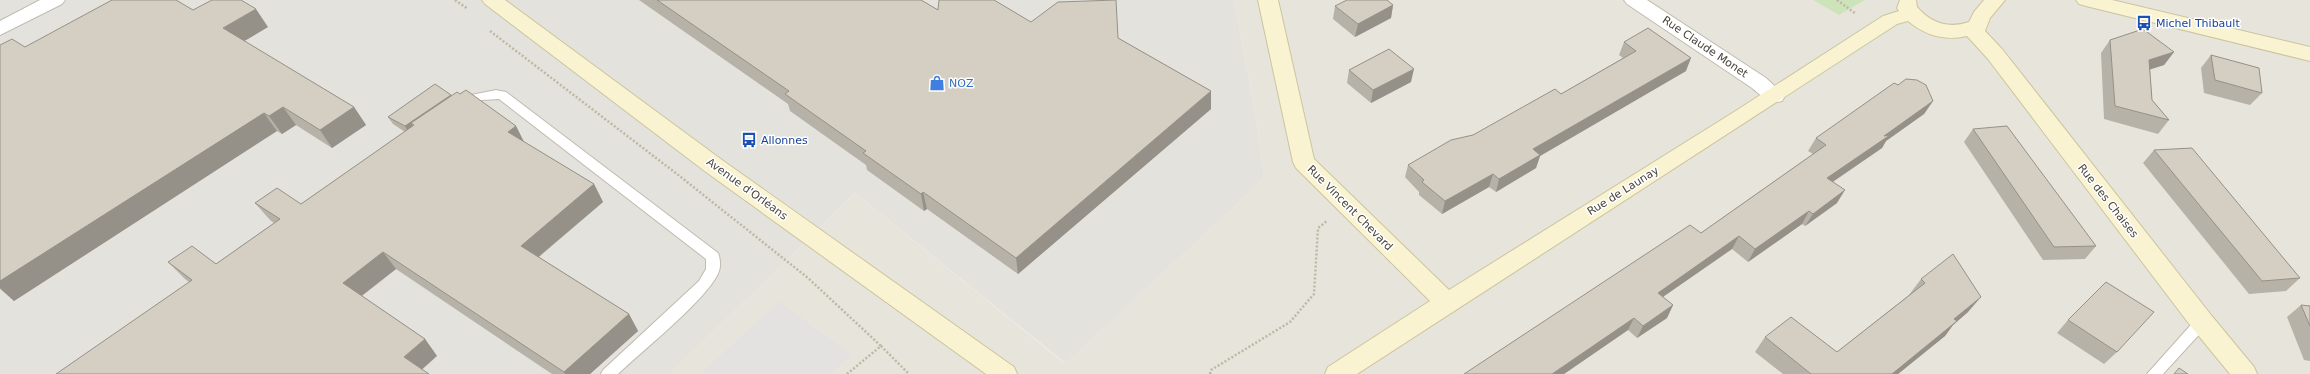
<svg xmlns="http://www.w3.org/2000/svg" width="2310" height="374" viewBox="0 0 2310 374" font-family="'DejaVu Sans',sans-serif">
	<style>
		.residential { fill: #e7e5db }
		.industrial { fill: #e4e2dd }
		.green { fill: #cde3ba }
		.parking { fill: #e4e2e0 }
		.lines { fill: none; stroke-linecap: round; stroke-linejoin: round }
		.lane-casing { stroke: #bfbbaf; stroke-width: 2 }
		.street-casing { stroke: #bfbbaf; stroke-width: 2 }
		.secondary-casing { stroke: #cbc49f; stroke-width: 2 }
		.path { stroke: #bfb7a2; stroke-width: 2.5; stroke-dasharray: 2 2; stroke-linecap: butt }
		.lane { fill: #fff; fill-rule: evenodd }
		.street { fill: #fff; fill-rule: evenodd }
		.secondary { fill: #f9f3d1; fill-rule: evenodd }
		.wall { fill: #b7b2a8 }
		.shaded-wall { fill: #959188 }
		.building { fill: #d5cfc3; stroke: #959188 }
		.labels { text-anchor: middle; dominant-baseline: central; stroke-width: 3; stroke-linejoin: round; paint-order: stroke }
		.transit-label { font-size: 11px; fill: #164399; stroke: #fff; text-anchor: start }
		.street-label { font-size: 11px; fill: #48443a; stroke: #fff }
		.shop-label { font-size: 11px; fill: #366cbe; stroke: #fff; text-anchor: start }
	</style>
	<rect width="100%" height="100%" fill="#f4f2ec"/>
	<!-- residential -->
	<polygon class="residential" points="1234,0 2310,0 2310,374 670,374 855,193 1064,363 1264,179 1256,118"/>
	<!-- industrial -->
	<polygon class="industrial" points="0,0 1234,0 1256,118 1264,179 1065,363 855,193 670,374 0,374"/>
	<!-- green -->
	<polygon class="green" points="1813,0 1865,0 1839,15"/>
	<!-- parking -->
	<polygon class="parking" points="779,301 852,355 831,374 700,374"/>
	<g class="lines">
		<defs>
			<g id="lane">
				<path d="M496 90 506 92 718 253C720 258 721 266 719 271 711 296 640 353 618 374H601L603 370 699 281 706 269V259L499 99 482 100 460 110 454 106 471 95Z"/>
				<polygon points="2202,316 2207,318 2209,322 2207,326 2163,374 2147,374 2197,318"/>
			</g>
			<g id="street">
				<polygon points="40,0 65,0 62,4 0,35 0,21"/>
				<path d="M1624 0H1647L1766 78 1785 96 1782 101C1769 105 1762 96 1752 88L1627 4Z"/>
			</g>
			<g id="secondary">
				<polygon points="482,0 505,0 722,160 1014,367 1017,374 986,374 706,172 485,4"/>
				<path d="M1258 0H1278L1314 159 1449 290 1734 112 1883 16 1899 11 1897 8 1900 0H1916L1917 7C1931 23 1948 29 1969 22L1974 12 1984 0H2005L1990 18 1985 31 2002 49 2211 315 2254 367 2257 374H2230L2193 329 1988 59 1967 36C1945 41 1926 36 1908 21L1897 24 1357 374H1325L1328 367 1430 301 1296 168 1293 162Z"/>
				<polygon points="2076,0 2112,0 2310,47 2310,61 2086,6 2079,4"/>
			</g>
		</defs>
		<!-- lane casing -->
		<use href="#lane" class="lane-casing"/>
		<!-- street casing -->
		<use href="#street" class="street-casing"/>
		<!-- secondary casing -->
		<use href="#secondary" class="secondary-casing"/>
		<!-- path -->
		<g class="path">
			<polyline points="455,0 468,9"/>
			<polyline points="1837,0 1856,14"/>
			<polyline points="490,31 677,174 808,278 881,346"/>
			<polyline points="847,374 881,346 909,374"/>
			<polyline points="1210,374 1211,370 1290,322 1314,294 1318,228 1327,221"/>
		</g>
		<!-- lane -->
		<use href="#lane" class="lane"/>
		<!-- street -->
		<use href="#street" class="street"/>
		<!-- secondary -->
		<use href="#secondary" class="secondary"/>
	</g>
	<!-- wall -->
	<g class="wall">
		<polygon points="639,0 921,0 938,10 1031,22 1118,38 1211,91 1211,109 1018,274 927,209 924,211 867,170 866,165 790,111 788,104"/>
		<polygon points="1393,5 1391,18 1355,37 1333,19 1335,6"/>
		<polygon points="268,27 244,41 354,107 366,125 332,148 296,125 282,134 277,131 14,301 0,289 0,45 25,47"/>
		<polygon points="2110,40 2174,52 2164,65 2150,69 2152,100 2169,120 2158,134 2104,119 2101,53"/>
		<polygon points="1624,42 1686,71 1540,156 1536,168 1496,192 1489,187 1442,214 1419,195 1419,192 1405,177 1408,165 1561,94 1623,58 1619,55"/>
		<polygon points="2211,55 2262,93 2250,105 2204,93 2201,68"/>
		<polygon points="1349,70 1411,82 1371,103 1347,83"/>
		<polygon points="1898,85 1933,101 1924,114 1886,141 1882,148 1833,182 1837,203 1805,226 1802,224 1748,262 1732,249 1663,297 1673,305 1667,318 1637,338 1628,330 1564,374 1701,233 1813,154 1808,151 1816,138"/>
		<polygon points="451,95 516,126 524,142 594,184 603,202 539,257 629,314 638,331 590,374 552,374 396,269 362,296 425,339 437,356 189,282 185,279 168,262 216,264 274,223 270,220 255,203 301,204 405,132 393,124 388,117"/>
		<polygon points="1973,129 2096,246 2085,259 2043,260 1964,142"/>
		<polygon points="2154,150 2300,278 2286,291 2249,294 2143,163"/>
		<polygon points="1921,279 1968,312 1953,325 1945,336 1898,374 1783,374 1755,352 1765,337 1837,352 1909,295"/>
		<polygon points="2301,305 2310,306 2310,361 2304,360 2287,317"/>
		<polygon points="2068,320 2117,352 2104,364 2057,333"/>
	</g>
	<!-- shaded-wall -->
	<g class="shaded-wall">
		<polygon points="1393,5 1391,18 1355,37 1358,24"/>
		<polygon points="256,9 268,27 236,46 223,28"/>
		<polygon points="2174,52 2164,65 2139,73 2149,60"/>
		<polygon points="1691,58 1686,71 1540,156 1536,168 1496,192 1499,179 1533,149"/>
		<polygon points="1414,69 1411,82 1371,103 1373,90"/>
		<polygon points="1211,91 1211,109 1018,274 1016,258"/>
		<polygon points="451,95 455,102 414,125 411,123 415,130 409,134 405,126"/>
		<polygon points="1933,101 1924,114 1886,141 1882,148 1819,191 1827,178 1884,136"/>
		<polygon points="283,107 296,125 282,134 269,116"/>
		<polygon points="354,107 366,125 332,148 320,130"/>
		<polygon points="264,113 277,131 14,301 0,288 0,281"/>
		<polygon points="516,126 525,144 508,132"/>
		<polygon points="1493,174 1489,187 1442,214 1445,201"/>
		<polygon points="594,184 603,202 531,263 521,246"/>
		<polygon points="1845,190 1837,203 1805,226 1813,214"/>
		<polygon points="923,192 927,209 924,211 921,194"/>
		<polygon points="1809,211 1802,224 1748,262 1755,249"/>
		<polygon points="1739,236 1732,249 1651,305 1658,293"/>
		<polygon points="383,252 396,269 356,300 343,283"/>
		<polygon points="1981,297 1968,312 1953,325 1945,336 1898,374 1892,374 1954,319"/>
		<polygon points="1673,305 1667,318 1637,338 1643,326"/>
		<polygon points="629,314 638,331 590,374 565,374 564,372"/>
		<polygon points="1634,318 1628,330 1564,374 1552,374"/>
		<polygon points="425,339 437,356 417,374 404,357"/>
	</g>
	<!-- building -->
	<g class="building">
		<polygon points="112,0 176,0 193,10 212,0 241,0 256,9 223,28 354,107 320,130 283,107 269,116 264,113 0,281 0,45 12,39 25,47"/>
		<polygon points="657,0 921,0 938,10 939,0 994,0 1031,22 1058,2 1116,0 1118,38 1211,91 1016,258 923,192 921,194 863,153 866,151 785,94 789,91"/>
		<polygon points="1347,0 1387,0 1393,5 1358,24 1335,6"/>
		<polygon points="1648,28 1691,58 1533,149 1540,155 1499,179 1493,174 1445,201 1422,182 1424,180 1408,165 1451,140 1473,135 1555,89 1561,94 1636,51 1624,42"/>
		<polygon points="2143,29 2174,52 2149,60 2152,100 2169,120 2115,106 2110,40"/>
		<polygon points="1389,49 1414,69 1373,90 1349,70"/>
		<polygon points="2211,55 2259,68 2262,93 2215,80"/>
		<polygon points="1906,79 1917,80 1926,85 1933,101 1884,136 1890,135 1827,178 1845,190 1813,214 1809,211 1755,249 1739,236 1658,293 1673,305 1643,326 1634,318 1552,374 1464,374 1690,225 1701,233 1826,145 1816,138 1894,83 1898,85"/>
		<polygon points="435,84 451,95 405,126 388,117"/>
		<polygon points="466,90 516,126 508,132 594,184 521,246 629,314 564,372 383,252 343,283 425,339 404,357 429,374 56,374 192,280 168,262 192,246 216,264 280,219 255,203 277,188 301,204 414,125 411,123 457,92 460,94"/>
		<polygon points="2007,126 2096,246 2054,247 1973,129"/>
		<polygon points="2192,148 2300,278 2262,281 2154,150"/>
		<polygon points="1953,254 1981,297 1954,319 1957,321 1892,374 1810,374 1811,374 1765,337 1791,317 1837,352 1925,283 1921,279"/>
		<polygon points="2106,282 2154,312 2117,352 2068,320"/>
		<polygon points="2301,305 2310,306 2310,326"/>
		<polygon points="2179,368 2188,374 2174,374"/>
	</g>
	<!-- icons -->
	<defs>
		<symbol id="bus-bare" viewBox="-9 -9 18 18"><path d="M-5-6H5V4H4V6H2V4H-2V6H-4V4H-5ZM-3.5-4V0h7V-4ZM-3.5 1.2v1.5H-2V1.2ZM2 1.2v1.5H3.5V1.2Z" fill="#1a4fb4" stroke="#fff" stroke-width="2.5" paint-order="stroke"/></symbol>
		<symbol id="shop-bare" viewBox="-9 -9 18 18"><path d="M-5-2.5h2.3a2.7 3.5 0 0 1 5.4 0H5L5.5 6h-11ZM-1.5-2.5h3a1.5 2.3 0 0 0-3 0Z" fill="#3f7fe0" stroke="#fff" stroke-width="2.5" paint-order="stroke"/></symbol>
	</defs>
	<g fill-rule="evenodd">
		<use href="#bus-bare" x="2133" y="12" width="22" height="22"/>
		<use href="#shop-bare" x="926" y="72" width="22" height="22"/>
		<use href="#bus-bare" x="738" y="129" width="22" height="22"/>
	</g>
	<g class="labels">
		<!-- transit labels -->
		<g class="transit-label">
			<text x="2156" y="23">Michel Thibault</text>
			<text x="761" y="140">Allonnes</text>
		</g>
		<!-- street labels -->
		<g class="street-label">
			<text transform="translate(1705 47) rotate(34)">Rue Claude Monet</text>
			<text transform="translate(747 189) rotate(36)">Avenue d'Orléans</text>
			<text transform="translate(1623 191) rotate(-32)">Rue de Launay</text>
			<text transform="translate(2108 201) rotate(52)">Rue des Chaises</text>
			<text transform="translate(1350 208) rotate(45)">Rue Vincent Chevard</text>
		</g>
		<!-- shop labels -->
		<g class="shop-label">
			<text x="949" y="83">NOZ</text>
		</g>
	</g>
</svg>
